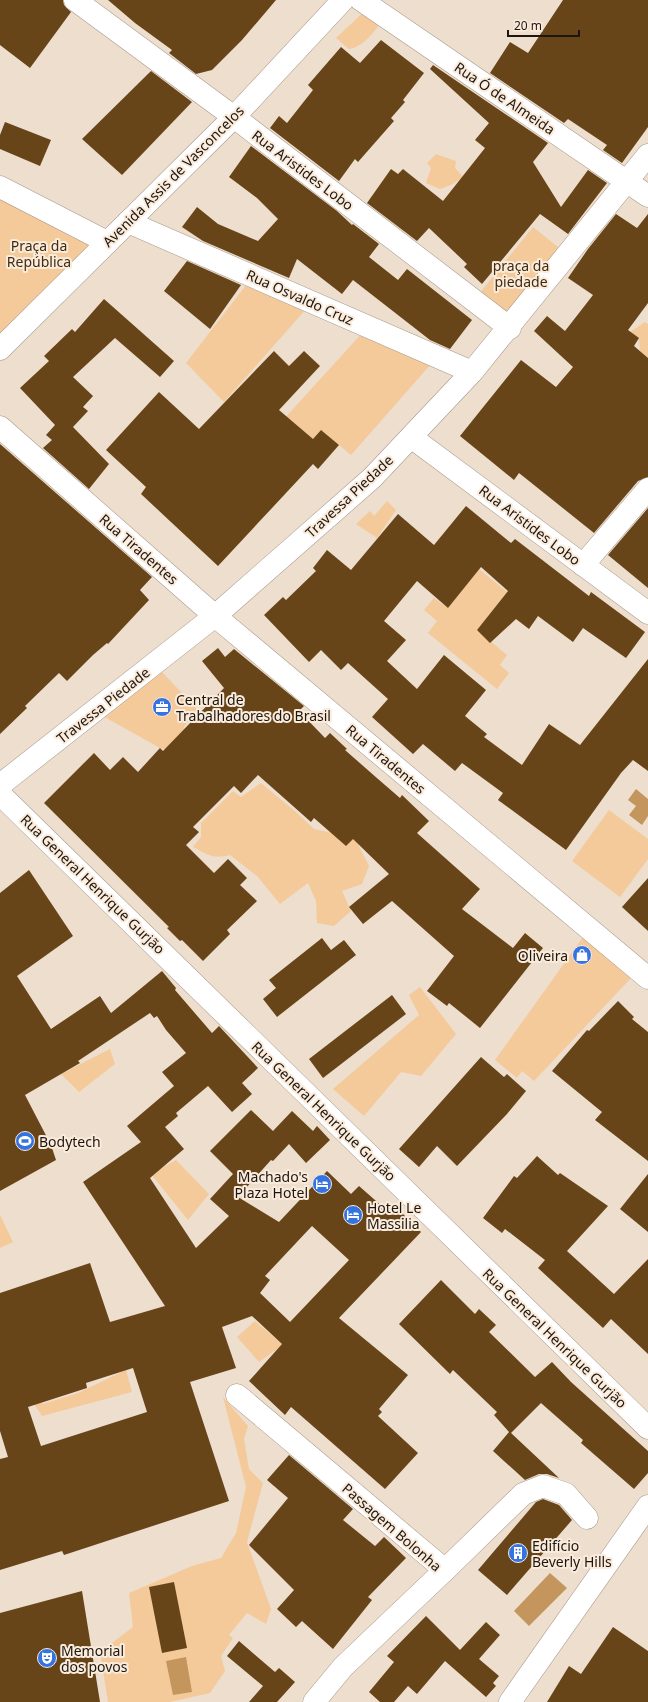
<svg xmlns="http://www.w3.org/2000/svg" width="648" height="1702" viewBox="0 0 648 1702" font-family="'Noto Sans',sans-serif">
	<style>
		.green { fill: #f4ca9b }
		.water { fill: #c4955c }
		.building { fill: #674519; fill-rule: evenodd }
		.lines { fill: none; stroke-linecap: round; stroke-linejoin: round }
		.minor-casing { stroke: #a7998a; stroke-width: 23 }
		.tertiary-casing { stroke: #a7998a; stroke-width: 23 }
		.secondary-casing { stroke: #a7998a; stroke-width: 23 }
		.primary-casing { stroke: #a7998a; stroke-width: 23 }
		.minor { stroke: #fff; stroke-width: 22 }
		.tertiary { stroke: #fff; stroke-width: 22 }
		.secondary { stroke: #fff; stroke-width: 22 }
		.primary { stroke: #fff; stroke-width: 22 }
		.labels { text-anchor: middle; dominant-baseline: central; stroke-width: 4; stroke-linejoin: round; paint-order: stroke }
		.street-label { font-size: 14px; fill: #1c1611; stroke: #fbebdb }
		.park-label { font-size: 14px; fill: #3f2b11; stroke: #fbebdb }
		.poi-label { font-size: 14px; fill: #1c1611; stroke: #fbebdb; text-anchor: start }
	</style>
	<rect width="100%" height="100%" fill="#eddece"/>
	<!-- green -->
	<g class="green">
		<path d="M367 9 382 21C374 32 363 47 349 49L336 38Z"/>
		<polygon points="436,154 456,161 455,168 463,177 453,184 440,189 426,183 431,168 427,163"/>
		<polygon points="0,191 107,242 0,349"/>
		<polygon points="533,227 563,251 509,318 479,294"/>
		<polygon points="250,280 307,308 224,402 186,363"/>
		<polygon points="645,322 648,324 648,358 640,351 639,338 630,332"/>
		<polygon points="364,331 431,364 351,455 321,430 312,440 283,420"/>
		<polygon points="387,501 396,510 377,538 356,524 370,511 374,516"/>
		<polygon points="479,569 507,592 477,630 507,655 500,665 509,673 497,689 428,633 437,621 424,610 434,598 448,608"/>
		<polygon points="161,671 197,709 184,727 183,733 167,750 160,748 101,715"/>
		<path d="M261 783 296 812 314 829 355 838 369 866 362 884 342 891 351 911 334 926 317 923 316 901 308 883 280 904 257 876 230 855C213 859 208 855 193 847L201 837V823L233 791 241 797Z"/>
		<polygon points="609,810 648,839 648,859 620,897 572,861"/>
		<polygon points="583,937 632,977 534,1081 522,1071 517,1078 495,1060"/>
		<polygon points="420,987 456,1034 421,1076 401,1072 364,1116 333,1089 419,1015 409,995"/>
		<polygon points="110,1049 115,1064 79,1092 61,1074"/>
		<polygon points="176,1160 209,1194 188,1220 151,1174"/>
		<polygon points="0,1215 13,1242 0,1248"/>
		<polygon points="255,1321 283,1345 259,1362 237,1337"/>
		<polygon points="126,1370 132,1392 42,1416 28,1395 35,1391 43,1404 78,1393"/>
		<polygon points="223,1397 248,1426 244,1439 249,1469 263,1483 247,1542 271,1609 266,1624 247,1613 229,1635 233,1638 221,1656 225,1671 210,1693 170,1702 108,1702 100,1652 133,1627 129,1593 192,1566 221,1558 236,1533 246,1487"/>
	</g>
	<!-- water -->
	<g class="water">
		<polygon points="636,789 648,799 648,816 642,825 629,815 636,806 628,800"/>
		<polygon points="550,1573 567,1588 529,1626 514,1611"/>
		<polygon points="186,1657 192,1692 173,1695 166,1661"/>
	</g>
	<!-- building -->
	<g class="building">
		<polygon points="0,0 63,0 64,5 71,12 30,68 0,45"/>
		<polygon points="108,0 276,0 242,40 212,70 196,74 169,53 172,50 135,23"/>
		<polygon points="563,0 648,0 648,127 622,163 603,150 607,145 568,119 564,123 490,73 510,42 528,53"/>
		<polygon points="381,40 424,73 403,100 405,102 391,118 394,121 358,162 355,159 339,181 270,128 279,116 287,123 313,90 308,85 341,47 360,63"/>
		<polygon points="433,65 548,143 533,162 561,207 588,170 607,183 568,234 540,214 482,284 464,267 467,264 429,228 417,241 367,203 391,169 398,174 403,169 443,201 485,148 475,140 489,123 430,69"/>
		<polygon points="151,71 192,102 122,175 82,139"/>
		<polygon points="5,122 51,140 40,166 0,149 0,135"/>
		<polygon points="251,146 337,211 352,225 353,224 379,244 369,257 398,280 407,269 472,320 450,349 430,340 353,280 342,294 297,259 289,278 203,241 182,227 197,207 218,224 258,241 278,219 257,198 229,177"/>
		<polygon points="616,214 637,228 648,214 648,303 628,330 639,338 634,346 648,358 648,477 638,481 594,533 519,473 514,480 460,436 521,360 556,387 573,367 534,331 547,316 565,331 593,295 568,278 588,249"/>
		<polygon points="187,261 241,285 210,329 164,291"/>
		<polygon points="104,299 174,361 160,377 115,338 73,377 93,396 83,407 88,411 73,427 109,464 89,489 43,448 52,440 46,435 55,425 20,388 49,361 44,356 72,329 75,332"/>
		<polygon points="274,351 289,366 304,351 320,366 279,410 313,439 321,430 339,445 318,469 313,464 218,566 141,494 146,487 106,450 159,392 199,429"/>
		<polygon points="0,444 152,577 140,590 149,600 108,644 107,643 93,655 67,681 59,673 25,706 27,708 0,734"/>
		<polygon points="466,506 511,543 515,539 589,596 591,592 645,632 626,658 583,628 573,642 538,616 529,629 516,619 490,643 477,630 508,591 481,567 448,608 417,581 384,621 406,640 387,661 417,689 444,655 486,690 465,716 487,734 484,737 522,765 549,724 580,745 648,659 648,771 633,760 621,773 566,850 498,800 503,793 462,763 455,771 423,744 413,754 372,717 388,699 348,663 341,670 321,650 309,662 264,615 283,597 286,600 316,571 313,568 327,550 351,570 398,514 434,545"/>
		<polygon points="648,508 648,588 608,555"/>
		<polygon points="218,648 225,657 234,649 304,706 299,711 325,738 330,733 347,749 345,750 378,779 400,798 402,795 429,821 417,833 480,889 462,909 513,948 525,933 543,948 480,1028 449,1003 447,1006 427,991 454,956 392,901 363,924 349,907 389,874 353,839 346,846 314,818 311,822 258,775 241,793 234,786 193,827 199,832 186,845 214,873 228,859 247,878 240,885 257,901 227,930 230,934 203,961 182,940 180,941 167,928 169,927 44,803 94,753 110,770 123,757 138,772 160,748 163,751 224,688 202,661"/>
		<path d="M29 870 73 936 17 976 51 1029 100 996 111 1013 162 971 176 988 175 990 212 1033 219 1026 258 1068 242 1083 252 1094 232 1112 208 1086 176 1113 178 1116 165 1127 184 1149 150 1178 196 1248 229 1216 210 1199 233 1174 210 1151 251 1110 273 1131 292 1111 313 1131 317 1126 330 1140 306 1163 289 1144 273 1161 271 1160 238 1197 279 1222 327 1171 351 1194 359 1186 392 1215 398 1209 421 1232 339 1318 408 1375 379 1409 382 1412 378 1416 418 1453 385 1489 291 1407 285 1415 249 1381 282 1344 252 1316 222 1327 236 1368 190 1382 229 1501 64 1555 62 1551 0 1570V1459L8 1457 0 1431V1293L90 1263 110 1322 165 1306 83 1182 141 1142 127 1126 174 1086 162 1072 186 1053 166 1030 157 1016 154 1018 150 1013 78 1061 80 1063 25 1095 51 1145 56 1160 0 1191V893ZM312 1226 349 1260 290 1322 260 1293 270 1280 265 1276ZM133 1368 147 1412 41 1446 28 1407 87 1388 86 1383Z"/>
		<polygon points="648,878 648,931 622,907"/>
		<polygon points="322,938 331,950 344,940 356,955 277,1017 263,999 276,988 269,980"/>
		<polygon points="392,995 406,1014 323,1078 309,1059"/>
		<polygon points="618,1001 634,1017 632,1019 648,1032 648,1161 595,1120 602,1112 552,1071 587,1030 589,1031"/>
		<polygon points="481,1057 504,1077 507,1074 526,1091 507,1114 457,1166 437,1146 419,1167 399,1149"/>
		<polygon points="537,1156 558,1175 560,1173 608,1206 567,1251 614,1294 648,1259 648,1354 611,1319 603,1328 538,1268 545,1260 505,1229 502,1233 483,1218 514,1176 517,1178"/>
		<polygon points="648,1174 648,1232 620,1209"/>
		<polygon points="441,1280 475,1314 479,1309 496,1325 489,1332 535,1377 552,1362 571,1382 648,1451 648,1473 634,1489 581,1443 583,1440 541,1403 511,1433 559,1478 547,1474 539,1474 525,1480 493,1451 509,1432 494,1415 497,1412 453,1370 450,1374 399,1324"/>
		<polygon points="289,1455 353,1509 343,1520 375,1546 384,1537 406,1558 368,1597 372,1600 333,1649 302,1621 296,1627 277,1609 294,1590 249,1545 288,1498 267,1480"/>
		<polygon points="543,1499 559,1505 572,1520 507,1595 478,1570 536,1502"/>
		<polygon points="174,1582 187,1648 162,1653 149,1587"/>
		<polygon points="82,1591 100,1702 0,1702 0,1613"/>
		<polygon points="426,1616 460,1650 486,1622 500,1635 479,1659 499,1676 493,1683 496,1686 486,1697 445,1661 417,1694 408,1686 394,1702 380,1702 369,1692 394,1662 387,1656"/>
		<polygon points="613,1627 648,1651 648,1702 547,1702 569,1666 581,1674"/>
		<polygon points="239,1641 275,1672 279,1668 295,1682 277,1702 249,1702 263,1686 227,1656"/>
	</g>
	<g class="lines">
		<defs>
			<g id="minor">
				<polyline points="75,0 234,117 510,328"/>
				<polyline points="361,0 648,196"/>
				<polyline points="128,222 472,372"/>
				<polyline points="411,437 648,613"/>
				<polyline points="583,565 648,489"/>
				<polyline points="0,785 215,616 372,478 472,372 648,155"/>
				<polyline points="0,794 648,1428"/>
				<polyline points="237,1395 445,1570 343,1667 314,1702"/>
				<polyline points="445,1570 523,1494 543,1486 566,1494 587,1518"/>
				<polyline points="510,1702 648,1506"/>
			</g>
			<polyline id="tertiary" points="0,427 215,616 648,978"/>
			<polyline id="secondary" points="0,187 107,242"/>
			<polyline id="primary" points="0,349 234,117 343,0"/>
		</defs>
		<!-- minor casing -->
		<use href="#minor" class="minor-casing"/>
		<!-- tertiary casing -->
		<use href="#tertiary" class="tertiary-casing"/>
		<!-- secondary casing -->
		<use href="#secondary" class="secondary-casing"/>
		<!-- primary casing -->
		<use href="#primary" class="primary-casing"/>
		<!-- minor -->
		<use href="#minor" class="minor"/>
		<!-- tertiary -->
		<use href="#tertiary" class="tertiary"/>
		<!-- secondary -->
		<use href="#secondary" class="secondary"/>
		<!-- primary -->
		<use href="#primary" class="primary"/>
	</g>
	<!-- icons -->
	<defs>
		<symbol id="office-disc" viewBox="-11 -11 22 22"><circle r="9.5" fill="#3573e1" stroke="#fbebdb"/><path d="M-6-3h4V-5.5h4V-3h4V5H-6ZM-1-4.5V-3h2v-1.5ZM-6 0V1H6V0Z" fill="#fff"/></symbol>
		<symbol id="shop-disc" viewBox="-11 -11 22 22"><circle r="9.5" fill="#3573e1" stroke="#fbebdb"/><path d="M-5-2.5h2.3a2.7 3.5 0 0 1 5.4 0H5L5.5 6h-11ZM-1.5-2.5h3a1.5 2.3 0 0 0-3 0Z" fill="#fff"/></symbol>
		<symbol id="stadium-disc" viewBox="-11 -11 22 22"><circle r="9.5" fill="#3573e1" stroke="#fbebdb"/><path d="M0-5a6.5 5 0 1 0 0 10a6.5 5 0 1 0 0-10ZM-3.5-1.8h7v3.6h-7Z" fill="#fff"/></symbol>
		<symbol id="hotel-disc" viewBox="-11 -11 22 22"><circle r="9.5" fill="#3573e1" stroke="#fbebdb"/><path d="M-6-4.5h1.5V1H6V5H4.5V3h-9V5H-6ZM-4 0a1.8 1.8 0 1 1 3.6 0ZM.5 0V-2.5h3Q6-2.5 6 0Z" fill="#fff"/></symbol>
		<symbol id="building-disc" viewBox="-11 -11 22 22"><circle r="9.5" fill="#3573e1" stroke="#fbebdb"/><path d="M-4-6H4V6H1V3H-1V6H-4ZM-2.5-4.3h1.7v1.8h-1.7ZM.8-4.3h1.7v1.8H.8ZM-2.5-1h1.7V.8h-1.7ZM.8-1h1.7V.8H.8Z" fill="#fff"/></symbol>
		<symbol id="theatre-disc" viewBox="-11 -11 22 22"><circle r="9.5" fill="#3573e1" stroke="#fbebdb"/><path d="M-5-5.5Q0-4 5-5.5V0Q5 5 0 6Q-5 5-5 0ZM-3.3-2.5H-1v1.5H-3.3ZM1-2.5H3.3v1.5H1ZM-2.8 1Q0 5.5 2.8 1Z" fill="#fff"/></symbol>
	</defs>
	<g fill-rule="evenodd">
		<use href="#office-disc" x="151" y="696" width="22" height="22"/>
		<use href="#shop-disc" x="571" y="944" width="22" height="22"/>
		<use href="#stadium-disc" x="14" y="1130" width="22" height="22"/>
		<use href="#hotel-disc" x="311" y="1173" width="22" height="22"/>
		<use href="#hotel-disc" x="342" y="1204" width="22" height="22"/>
		<use href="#building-disc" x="507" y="1542" width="22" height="22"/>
		<use href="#theatre-disc" x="36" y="1647" width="22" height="22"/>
	</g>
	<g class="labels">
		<!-- street labels -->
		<g class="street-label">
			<text transform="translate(505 98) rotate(34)">Rua Ó de Almeida</text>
			<text transform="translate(303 170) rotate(37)">Rua Aristides Lobo</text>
			<text transform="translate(173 176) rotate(-45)">Avenida Assis de Vasconcelos</text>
			<text transform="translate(300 297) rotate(24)">Rua Osvaldo Cruz</text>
			<text transform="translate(349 496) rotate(-43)">Travessa Piedade</text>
			<text transform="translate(530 525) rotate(37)">Rua Aristides Lobo</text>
			<text transform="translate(139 549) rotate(41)">Rua Tiradentes</text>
			<text transform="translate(103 705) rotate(-38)">Travessa Piedade</text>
			<text transform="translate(386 759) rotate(40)">Rua Tiradentes</text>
			<text transform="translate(93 884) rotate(44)">Rua General Henrique Gurjão</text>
			<text transform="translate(324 1111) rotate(44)">Rua General Henrique Gurjão</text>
			<text transform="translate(555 1338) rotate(44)">Rua General Henrique Gurjão</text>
			<text transform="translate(392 1527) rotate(41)">Passagem Bolonha</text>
		</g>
		<!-- park labels -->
		<g class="park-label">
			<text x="39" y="245">Praça da<tspan x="39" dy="16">República</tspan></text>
			<text x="521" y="265">praça da<tspan x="521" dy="16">piedade</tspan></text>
		</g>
		<!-- poi labels -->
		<g class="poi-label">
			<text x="176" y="699">Central de<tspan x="176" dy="16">Trabalhadores do Brasil</tspan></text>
			<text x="568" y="955" text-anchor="end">Oliveira</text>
			<text x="39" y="1141">Bodytech</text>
			<text x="308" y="1176" text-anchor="end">Machado's<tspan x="308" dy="16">Plaza Hotel</tspan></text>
			<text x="367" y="1207">Hotel Le<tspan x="367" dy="16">Massilia</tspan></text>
			<text x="532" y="1545">Edifício<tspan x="532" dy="16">Beverly Hills</tspan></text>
			<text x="61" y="1650">Memorial<tspan x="61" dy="16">dos povos</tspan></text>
		</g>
	</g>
	<!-- scale -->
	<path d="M508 30v6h71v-6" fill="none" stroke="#1c1611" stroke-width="2"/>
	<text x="514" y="30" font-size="12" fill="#1c1611" stroke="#fbebdb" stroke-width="3" paint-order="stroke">20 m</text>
</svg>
